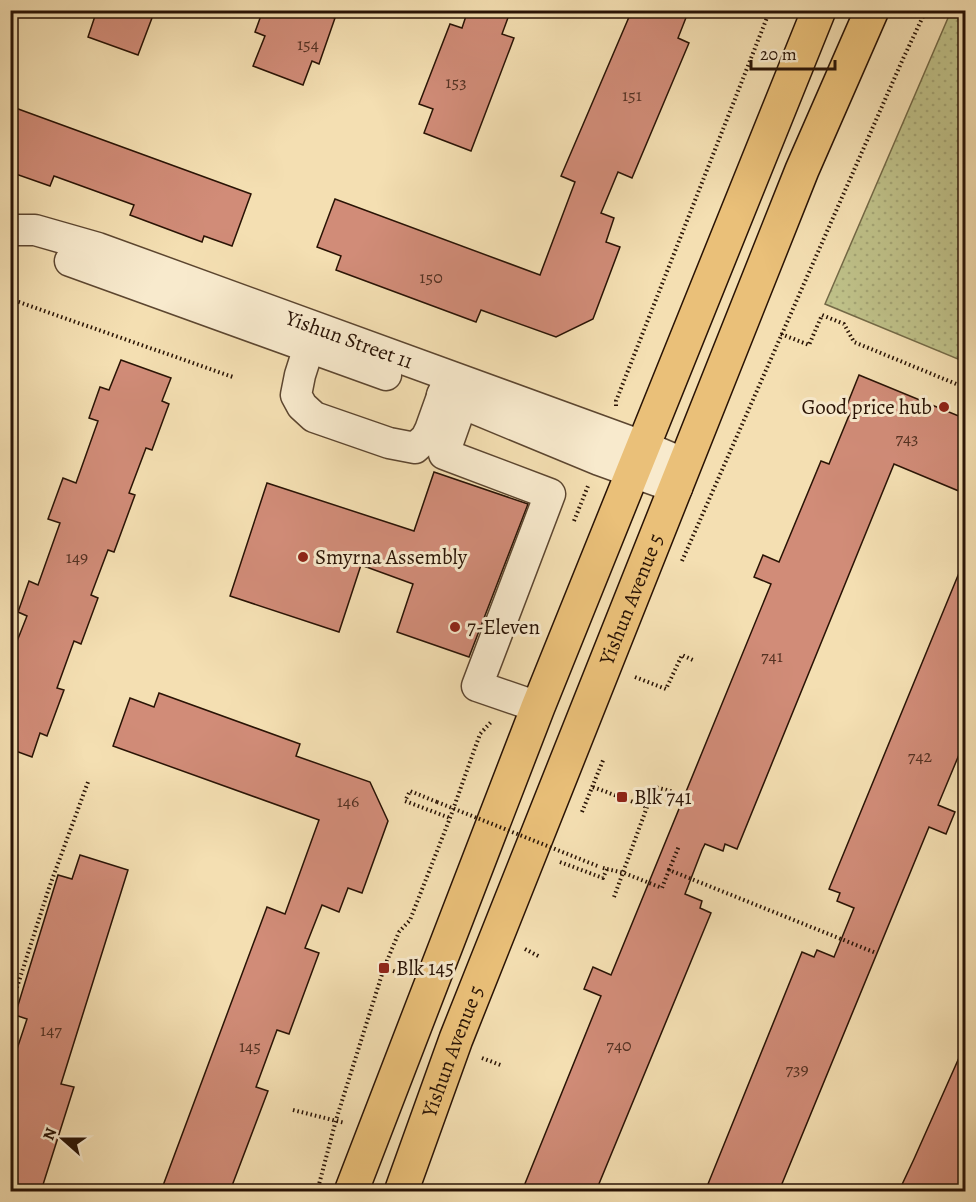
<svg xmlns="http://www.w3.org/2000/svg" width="976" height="1202" viewBox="0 0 976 1202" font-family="Alegreya,serif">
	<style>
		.grass { fill: url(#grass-dots); stroke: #746a47; stroke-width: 1.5 }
		.building { fill: #d18c78; stroke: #291305; stroke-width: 1.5 }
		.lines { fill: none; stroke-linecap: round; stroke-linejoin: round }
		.minor-casing { stroke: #5c4630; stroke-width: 33 }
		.major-casing { stroke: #291305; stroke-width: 36 }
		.path { stroke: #291305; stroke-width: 4; stroke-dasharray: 1.5 3; stroke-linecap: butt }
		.minor { stroke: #f8eacd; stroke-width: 30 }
		.major { stroke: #eac079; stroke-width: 33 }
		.path-bridge { stroke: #291305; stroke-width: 4; stroke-dasharray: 1.5 3; stroke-linecap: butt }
		.poi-dot { fill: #8f2418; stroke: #f8eacd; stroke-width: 2 }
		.labels { text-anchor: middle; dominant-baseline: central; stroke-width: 6; stroke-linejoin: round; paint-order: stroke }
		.number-label { font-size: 18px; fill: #533122 }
		.street-label { font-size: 21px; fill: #291305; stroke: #f8eacd }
		.poi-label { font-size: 21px; fill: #291305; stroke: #f8eacd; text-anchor: start }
	</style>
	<defs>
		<pattern id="grass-dots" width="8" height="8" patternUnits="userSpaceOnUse" patternTransform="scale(1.5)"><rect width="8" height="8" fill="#bfc189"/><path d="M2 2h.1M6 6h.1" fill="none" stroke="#a4a575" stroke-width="1.8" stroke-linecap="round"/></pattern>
	</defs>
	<rect width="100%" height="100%" fill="#f4dfb2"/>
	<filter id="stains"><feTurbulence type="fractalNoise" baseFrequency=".00333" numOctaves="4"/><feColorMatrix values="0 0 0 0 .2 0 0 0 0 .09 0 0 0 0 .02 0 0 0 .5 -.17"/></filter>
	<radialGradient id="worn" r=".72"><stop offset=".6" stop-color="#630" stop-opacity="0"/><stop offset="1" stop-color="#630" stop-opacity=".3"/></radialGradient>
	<!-- grass -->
	<polygon class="grass" points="951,11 966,11 965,362 825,304"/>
	<!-- building -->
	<g class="building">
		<polygon points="97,10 155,10 138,55 88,37"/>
		<polygon points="263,10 331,10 329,16 335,18 319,64 312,61 303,85 253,66 265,36 255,32"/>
		<polygon points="468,10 497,10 509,15 502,34 514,38 471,151 424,133 433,109 419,104 450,24 462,28"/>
		<polygon points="632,10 689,10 678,38 689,43 632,178 618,172 601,213 614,218 606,242 620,247 593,319 556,337 481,310 476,322 336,270 341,256 317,247 335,199 540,275 575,182 561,176"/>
		<polygon points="10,106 251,194 232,246 204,236 202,242 130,215 134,205 54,176 50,186 10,172"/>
		<polygon points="121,360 171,378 162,401 169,404 152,450 146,448 129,493 135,495 114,552 108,550 91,595 98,598 81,644 74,641 57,688 64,690 47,736 40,733 32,757 10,749 10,659 27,616 18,612 29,581 38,585 60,523 48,519 63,478 76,483 98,421 89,418 100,387 109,390"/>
		<polygon points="859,375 966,419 966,494 894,464 737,849 725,844 723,851 705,844 702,850 685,894 702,901 700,908 711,913 596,1191 522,1191 601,996 584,989 593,967 611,975 771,584 754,577 763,555 779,562 821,461 829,464 850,413 845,410"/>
		<polygon points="434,472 528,504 469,657 397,632 413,584 361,565 339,632 230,596 267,483 414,531"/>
		<polygon points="966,556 966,738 938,805 955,812 946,834 929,827 779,1191 725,1191 708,1184 802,952 814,957 817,950 834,957 854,908 837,901 840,893 829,889"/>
		<polygon points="159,693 300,744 296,756 370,782 388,821 362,893 348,888 339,912 322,905 305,948 319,953 289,1034 277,1030 256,1087 268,1091 230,1191 161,1191 267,907 285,914 319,820 113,746 130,698 154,707"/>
		<polygon points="80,855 128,870 61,1084 74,1087 41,1191 10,1191 10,1070 27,1019 15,1015 58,875 72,879"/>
		<polygon points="966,1042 966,1191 899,1191 914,1159"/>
	</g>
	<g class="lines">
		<defs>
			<g id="minor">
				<path id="s1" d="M10 230H35L98 248 645 447 685 464"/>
				<polyline points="70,261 386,375"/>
				<polyline points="314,331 300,375 296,395 302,406 314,417 389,443 415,448 426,438 430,430 449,377"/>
				<polyline points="442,395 599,460 677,488"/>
				<polyline points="462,403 444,454 550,494 477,686 538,707"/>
			</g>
			<g id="major">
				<polyline points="351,1192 538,707 819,10"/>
				<path id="s2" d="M401 1192 456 1039 802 170 872 10"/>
			</g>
		</defs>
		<!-- minor casing -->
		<use href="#minor" class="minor-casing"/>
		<!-- major casing -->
		<use href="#major" class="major-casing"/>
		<!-- path -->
		<g class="path">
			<polyline points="10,299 233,377"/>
			<polyline points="781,334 809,345 822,315 844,324 854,342 966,388"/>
			<polyline points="616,406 616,401 770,10"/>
			<polyline points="574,521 588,486"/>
			<polyline points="682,561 902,61 926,10"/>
			<polyline points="635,677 666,689 682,655 695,661"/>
			<polyline points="593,787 647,807 655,787 674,792"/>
			<polyline points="437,802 410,791 405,801 450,818"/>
			<polyline points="582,812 604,758"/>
			<polyline points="560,862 603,878 607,869 600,867"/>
			<polyline points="607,869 624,873 662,888 669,870 876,953"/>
			<polyline points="669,870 679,846"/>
			<polyline points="614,897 647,807"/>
			<polyline points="525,949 540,957"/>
			<polyline points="403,974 384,968 399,932 410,920 450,818 480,734 491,722"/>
			<polyline points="10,1009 49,888 88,782"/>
			<polyline points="482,1058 503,1066"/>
			<polyline points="293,1110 345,1123"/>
			<polyline points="317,1192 336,1120 384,968"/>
		</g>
		<!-- minor -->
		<use href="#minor" class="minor"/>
		<!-- major -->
		<use href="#major" class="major"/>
		<!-- path-bridge -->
		<polyline class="path-bridge" points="437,802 600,867"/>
	</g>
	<!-- markers -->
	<g class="poi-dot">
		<circle cx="944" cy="407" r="6"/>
		<circle cx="303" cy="557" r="6"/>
		<circle cx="455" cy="627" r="6"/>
		<rect x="616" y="791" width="12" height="12" rx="3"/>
		<rect x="378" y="962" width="12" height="12" rx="3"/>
	</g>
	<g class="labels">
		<!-- number labels -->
		<g class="number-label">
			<text x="308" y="44">154</text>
			<text x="456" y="82">153</text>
			<text x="632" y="95">151</text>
			<text x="431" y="277">150</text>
			<text x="907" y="438">743</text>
			<text x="77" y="557">149</text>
			<text x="772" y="656">741</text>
			<text x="920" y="756">742</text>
			<text x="348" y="801">146</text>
			<text x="51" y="1030">147</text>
			<text x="619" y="1045">740</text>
			<text x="250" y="1046">145</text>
			<text x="797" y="1069">739</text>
		</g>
		<!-- street labels -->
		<g class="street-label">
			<text stroke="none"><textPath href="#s1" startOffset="358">Yishun Street 11</textPath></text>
			<text stroke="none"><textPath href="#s2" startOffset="636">Yishun Avenue 5</textPath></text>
			<text stroke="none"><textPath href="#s2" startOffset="150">Yishun Avenue 5</textPath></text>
		</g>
		<!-- poi labels -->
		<g class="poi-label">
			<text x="932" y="407" text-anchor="end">Good price hub</text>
			<text x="315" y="557">Smyrna Assembly</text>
			<text x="467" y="627">7-Eleven</text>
			<text x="634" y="797">Blk 741</text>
			<text x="396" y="968">Blk 145</text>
		</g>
	</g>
	<!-- margin -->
	<rect width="976" height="1202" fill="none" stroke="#f4dfb2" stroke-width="36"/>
	<rect x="12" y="12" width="952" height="1178" fill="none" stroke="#291305" stroke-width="3"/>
	<rect x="18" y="18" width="940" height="1166" fill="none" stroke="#291305" stroke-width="1.5"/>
	<!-- north arrow -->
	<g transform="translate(63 1139) rotate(291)" stroke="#f8eacd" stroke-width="4.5" paint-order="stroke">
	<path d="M0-4.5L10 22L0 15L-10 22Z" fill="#291305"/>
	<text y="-9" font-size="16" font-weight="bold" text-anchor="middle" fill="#291305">N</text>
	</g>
	<!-- scale -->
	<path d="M751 60v9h84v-9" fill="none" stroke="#291305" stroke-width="3"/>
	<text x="760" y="60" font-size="18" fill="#291305" stroke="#f8eacd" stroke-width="4.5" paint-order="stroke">20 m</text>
	<rect width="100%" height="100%" filter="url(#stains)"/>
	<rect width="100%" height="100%" fill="url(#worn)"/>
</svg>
